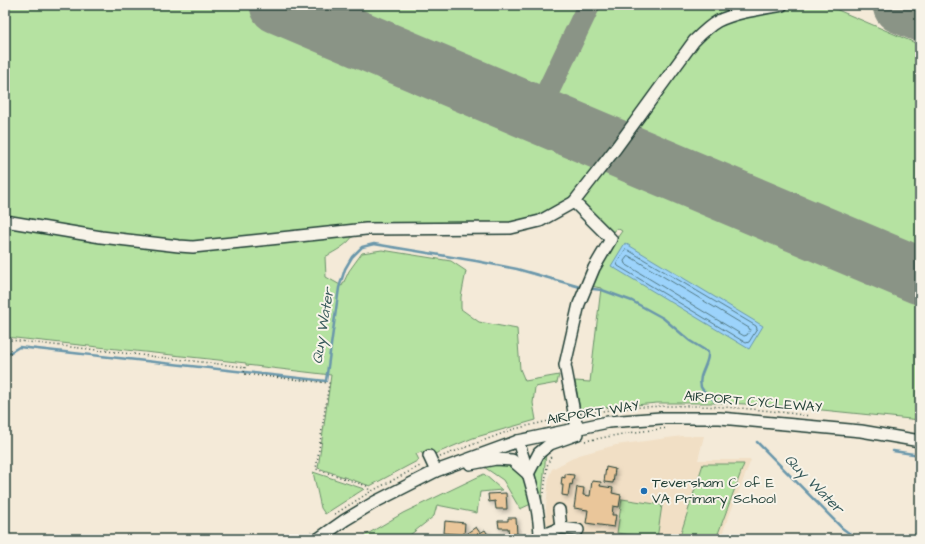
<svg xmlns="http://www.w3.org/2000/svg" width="925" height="544" viewBox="0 0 925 544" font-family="'Architects Daughter',sans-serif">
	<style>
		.built { fill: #f1dfc5 }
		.green { fill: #b5e2a1; stroke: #6a906a }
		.water { fill: #9cd3fb; stroke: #6a97ab }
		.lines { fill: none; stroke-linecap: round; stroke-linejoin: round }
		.shore { stroke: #517984; stroke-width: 1 }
		.stream { stroke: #6a97ab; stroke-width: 2.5 }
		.taxiway { stroke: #8a9486; stroke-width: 23 }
		.runway { stroke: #8a9486; stroke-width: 57 }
		.building { fill: #eac69a; stroke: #1f3d34; filter: url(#shadow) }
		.minor-casing { stroke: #1f3d34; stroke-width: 14 }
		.path { stroke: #1f3d34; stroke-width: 1.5; stroke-dasharray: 1 3; stroke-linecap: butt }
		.minor { stroke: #f7f3e8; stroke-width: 11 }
		.poi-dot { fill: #1f6fb2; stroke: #f7f3e8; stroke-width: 1.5 }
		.labels { text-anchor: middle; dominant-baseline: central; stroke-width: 4; stroke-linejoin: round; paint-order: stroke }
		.street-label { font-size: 14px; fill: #1f3d34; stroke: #f7f3e8 }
		.poi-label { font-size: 14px; fill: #1f3d34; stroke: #f7f3e8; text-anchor: start }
		.water-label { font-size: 15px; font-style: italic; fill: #385b5c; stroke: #f7f3e8 }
	</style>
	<defs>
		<filter id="shadow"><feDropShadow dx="2.5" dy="2.5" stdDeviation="2" flood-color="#0004"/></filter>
	</defs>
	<rect width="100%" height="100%" fill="#f4ead8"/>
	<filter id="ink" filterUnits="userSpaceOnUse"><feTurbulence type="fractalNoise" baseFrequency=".025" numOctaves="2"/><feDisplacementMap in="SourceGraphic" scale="8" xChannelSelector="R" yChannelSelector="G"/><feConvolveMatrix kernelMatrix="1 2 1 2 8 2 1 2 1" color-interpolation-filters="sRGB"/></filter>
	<g filter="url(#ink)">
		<!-- built -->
		<polygon class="built" points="682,436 704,436 698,460 751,460 720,539 547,539 546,508 549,476 552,469 579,455 616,445"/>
		<!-- green -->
		<g class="green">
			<polygon points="5,5 770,5 717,19 598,169 565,204 524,224 378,227 198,245 5,219"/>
			<polygon points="797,5 826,5 920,45 920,420 783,406 726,403 657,403 580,410 575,381 590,382 601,288 591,286 606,254 622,231 617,228 610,234 583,205 583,198 692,48 713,28 737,18"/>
			<path d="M5 223 180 249 355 233C348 245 337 250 325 257L326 277 342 286 349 271 362 253 382 250 451 261 466 271 461 297V309L479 322 517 329 520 369 525 381 559 375 557 383 535 387 533 403 536 420 473 438 425 458 421 452 416 454 419 460 370 486 318 468 331 375 246 365V363L6 337 5 338Z"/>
			<polygon points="546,453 541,506 534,477 535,466"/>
			<path d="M501 463C525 469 525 483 531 504L520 509 503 480 484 467Z"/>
			<polygon points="703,464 744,464 716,539 679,539"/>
			<polygon points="313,472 364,489 325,514 321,508"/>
			<polygon points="484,474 502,490 480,492 477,513 437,505 434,516 410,535 410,539 359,539 403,513"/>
			<polygon points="622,499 662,505 657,539 617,533"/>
		</g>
		<!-- water -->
		<polygon class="water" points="625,243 763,326 749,349 611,266"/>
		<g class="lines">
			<!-- shore -->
			<g class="shore">
				<polygon points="628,250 756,326 757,329 749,342 746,343 618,266 617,263 625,250"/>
				<polygon points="629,256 749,328 750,330 747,335 744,336 625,264 624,261 627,257"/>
			</g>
			<!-- stream -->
			<g class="stream">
				<path d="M593 289 602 290 632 301 663 318 690 341 708 352C710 363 697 375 701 387 703 392 711 397 715 401"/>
				<polyline points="5,360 6,355 19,347 326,381 339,288 345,269 352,257 362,247 374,244 476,261 517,269 580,287"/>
				<polyline points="757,442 842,528 857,539"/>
				<polyline points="893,451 920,455"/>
			</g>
			<!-- taxiway -->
			<g class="taxiway">
				<polyline points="325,25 334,5"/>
				<polyline points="537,114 589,5"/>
			</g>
			<!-- runway -->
			<g class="runway">
				<polyline points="278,5 920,276"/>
				<polyline points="901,5 920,13"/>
			</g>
		</g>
		<!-- building -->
		<g class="building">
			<polygon points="606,467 615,469 613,483 604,482"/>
			<polygon points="565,474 574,475 572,485 570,484 568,496 562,495 563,485 561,485 562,477 565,478"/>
			<polygon points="592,481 601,482 600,486 613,488 612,493 621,495 619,507 613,506 612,515 616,515 614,527 586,523 588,510 574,508 577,487 584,488 583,495 590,496"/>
			<polygon points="506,493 507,509 496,509 495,501 489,502 488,494"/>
			<polygon points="508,518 516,518 517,535 509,535 508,528 499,528 498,521 508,521"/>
			<polygon points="445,521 465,523 464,535 444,533"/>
			<polygon points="476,527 480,533 485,530 489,536 484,539 471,539 467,533"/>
			<polygon points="624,535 639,537 639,539 624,539"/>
		</g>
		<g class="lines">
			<defs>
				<g id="minor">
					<polyline points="574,202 611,239 594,268 579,304 565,365 577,428"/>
					<path d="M5 221 101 237 179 246 193 247 366 229 511 228 540 221 574 202 616 148 694 41C701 34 709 26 718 21 737 12 761 9 782 5"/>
					<path d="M518 441C528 473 540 506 540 539"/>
					<polyline points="429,456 436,471"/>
					<polyline points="470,464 496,459 512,460 528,474"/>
					<polyline points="528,474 539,453 550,444 578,434"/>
					<polyline points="559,510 561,528"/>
					<polyline points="540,533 549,533 561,528 578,530"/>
					<polyline points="318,539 345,520 375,502 436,471 518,441 608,422 661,418 720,418 861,431 920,441"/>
				</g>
			</defs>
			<!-- minor casing -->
			<use href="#minor" class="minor-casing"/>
			<!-- path -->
			<g class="path">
				<polyline points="5,345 6,343 10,340 245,367 244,374 329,383 316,469 367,486 370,492"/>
				<path d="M583 414C658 401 735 405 810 416"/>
				<polyline points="585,441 628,433 668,428"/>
				<polyline points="440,457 514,429 566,417"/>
				<polyline points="544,493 547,466 551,456"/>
				<polyline points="335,514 370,492 422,465"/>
				<polyline points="301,539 311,532"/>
			</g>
			<!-- minor -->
			<use href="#minor" class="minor"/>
		</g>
	</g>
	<!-- markers -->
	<circle class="poi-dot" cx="644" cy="491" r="4"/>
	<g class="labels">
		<!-- street labels -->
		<g class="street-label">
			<text transform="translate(753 402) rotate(5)">AIRPORT CYCLEWAY</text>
			<text transform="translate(593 413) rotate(-9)">AIRPORT WAY</text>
		</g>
		<!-- poi labels -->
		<g class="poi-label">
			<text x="652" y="483">Teversham C of E<tspan x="652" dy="16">VA Primary School</tspan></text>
		</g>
		<!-- water labels -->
		<g class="water-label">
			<text transform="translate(323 326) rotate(-81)">Quy Water</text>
			<text transform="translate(814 484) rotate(45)">Quy Water</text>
		</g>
	</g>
	<!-- margin -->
	<rect width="925" height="544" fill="none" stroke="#f7f3e8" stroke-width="20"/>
	<rect x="10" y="10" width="905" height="524" fill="none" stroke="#1f3d34" stroke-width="1.5" filter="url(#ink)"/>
</svg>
